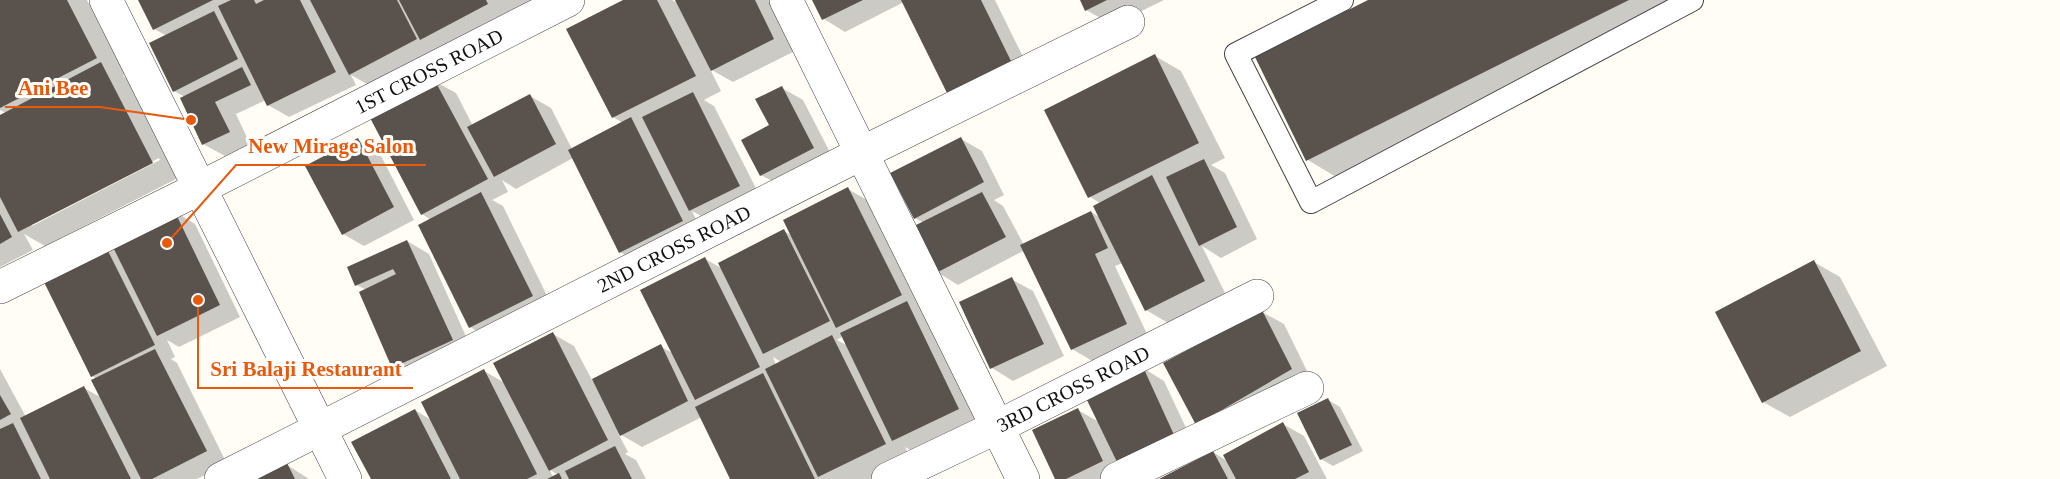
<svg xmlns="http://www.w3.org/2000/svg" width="2060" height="479" viewBox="0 0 2060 479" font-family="'Times New Roman',serif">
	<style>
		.shadow { fill: #0003; fill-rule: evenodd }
		.building { fill: #5a524d }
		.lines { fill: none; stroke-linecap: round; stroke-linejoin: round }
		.lane-casing { stroke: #444; stroke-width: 24 }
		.street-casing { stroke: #444; stroke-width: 34 }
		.lane { stroke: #fff; stroke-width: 22 }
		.street { stroke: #fff; stroke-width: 33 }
		.labels { text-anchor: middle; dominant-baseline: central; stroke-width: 6; stroke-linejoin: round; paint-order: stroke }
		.street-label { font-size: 20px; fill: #111; stroke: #fff }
		.leader { fill: none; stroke: #e8590c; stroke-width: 2 }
		.callout-dot { fill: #e8590c; stroke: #fff; stroke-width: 2 }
		.callout-label { font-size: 21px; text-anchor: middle; font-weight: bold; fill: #e8590c; stroke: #fff; stroke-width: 6; stroke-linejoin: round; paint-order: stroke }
	</style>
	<rect width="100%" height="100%" fill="#fffdf5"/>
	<!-- shadow -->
	<g class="shadow">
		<path d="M0 0H87L125 74 123 76 128 79 178 178 45 246 24 234 33 250 0 267V116L6 113 0 110ZM159 158 160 160 32 226V223Z"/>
		<polygon points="140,0 556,0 522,18 509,11 514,19 376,89 351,75 356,85 289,117 268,105 266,100 236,114 250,144 225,156 203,144 185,97 174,91 167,36 154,29"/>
		<polygon points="626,0 672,0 679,4 677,0 769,0 795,51 733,82 710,69 721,91 704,100 714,106 761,198 712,222 692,211 703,233 642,265 620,252 573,158 516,189 502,180 508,192 492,200 503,206 553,308 492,340 470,327 431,220 422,214 434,81 456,93 473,126 530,96 551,108 572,149 623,123 613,117"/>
		<polygon points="814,0 995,0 1031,73 970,104 904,2 845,32 824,19"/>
		<polygon points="1082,0 1164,0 1113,25 1086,10"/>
		<polygon points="1372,0 1690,0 1336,177 1308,160 1257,57"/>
		<polygon points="1155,56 1181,71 1225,158 1211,165 1225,173 1257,239 1221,258 1202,246 1225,293 1168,323 1146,310 1123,263 1115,266 1148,336 1094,362 1072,349 1025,250 958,285 937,272 924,223 915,218 961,139 982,151 1004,195 994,200 1003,206 1024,245 1091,212 1101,218 1100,203 1090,197 1046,111"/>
		<polygon points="782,88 803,100 834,160 783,187 761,175 771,126"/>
		<polygon points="358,140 379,152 414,220 364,246 343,234"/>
		<path d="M848 189 874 204 984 424 919 455 905 447 911 459 871 479H732L702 417 642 447 618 433 628 452 625 454 636 460 646 479H372L415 410 431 420 484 371 505 383 553 334 574 346 592 380 660 346 674 354 705 259 723 269 784 231 793 236ZM843 336 848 346 837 340ZM773 357 781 362 776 365ZM549 469 558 475 553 477Z"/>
		<polygon points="174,211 195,224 240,317 179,347 167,340 175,357 171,359 177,363 227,464 197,479 0,479 0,369 26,417 84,388 102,398 97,379 92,376 103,243 117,251"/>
		<polygon points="407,241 429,254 473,352 415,379 394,367 366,290 357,285"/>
		<polygon points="1814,262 1840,277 1887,366 1790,417 1763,402"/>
		<polygon points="1011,279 1033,291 1064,356 1013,381 992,368 961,303"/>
		<polygon points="1262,312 1284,324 1312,381 1218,436 1165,364"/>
		<polygon points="1143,368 1164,381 1196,449 1112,479 1056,479 1078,410 1099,422"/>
		<polygon points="1328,400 1340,407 1363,451 1333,466 1321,459"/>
		<polygon points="1283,424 1304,436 1327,479 1163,479 1213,452 1227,461"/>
		<polygon points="287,465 309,479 260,479"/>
	</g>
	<!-- building -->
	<g class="building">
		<polygon points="0,0 67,0 97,58 0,108"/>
		<polygon points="138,0 213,0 153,30"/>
		<polygon points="231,0 254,0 256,4 264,0 300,0 336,72 267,106 218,6"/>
		<polygon points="310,0 397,0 417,39 349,75"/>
		<polygon points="399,0 486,0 488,4 420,40"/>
		<polygon points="623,0 657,0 696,76 612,118 566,29"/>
		<polygon points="675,0 755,0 774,39 711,71"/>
		<polygon points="812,0 863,0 822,20"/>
		<polygon points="901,0 981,0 1011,61 947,93"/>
		<polygon points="1080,0 1107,0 1085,11"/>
		<polygon points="1368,0 1629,0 1306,161 1255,57"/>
		<polygon points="214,11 238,59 173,92 149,43"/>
		<polygon points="1155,54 1199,143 1088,198 1044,110"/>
		<polygon points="101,62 153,163 18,232 0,197 0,115"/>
		<polygon points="242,67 251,85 215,102 230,132 202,145 180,98"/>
		<polygon points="434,79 488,179 421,215 368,114"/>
		<polygon points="782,86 814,148 760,176 741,140 769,125 755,99"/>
		<polygon points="693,92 740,186 689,211 642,117"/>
		<polygon points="530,94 556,144 494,177 467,127"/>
		<polygon points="631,117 683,221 619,253 568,150"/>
		<polygon points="961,137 984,182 914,219 890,173"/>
		<polygon points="358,138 394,207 342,235 305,166"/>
		<polygon points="1204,159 1237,227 1199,246 1166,177"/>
		<polygon points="1152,175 1205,281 1145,311 1093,206"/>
		<polygon points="848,187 902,295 836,328 783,220"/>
		<polygon points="481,192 533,296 469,328 418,225"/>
		<polygon points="982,192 1006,237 936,273 912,227"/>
		<polygon points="174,210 220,305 157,336 110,241"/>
		<polygon points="1091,211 1108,248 1095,254 1127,324 1071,350 1020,245"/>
		<polygon points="0,214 12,237 0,244"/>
		<polygon points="784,229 830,321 763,354 718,263"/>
		<polygon points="407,240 453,340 392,368 359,292 396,274 393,269 355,286 347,267"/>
		<polygon points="103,241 155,345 91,377 40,274"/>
		<polygon points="705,257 760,367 695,400 640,290"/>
		<polygon points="1814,260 1861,351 1762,403 1715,312"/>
		<polygon points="1012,277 1044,344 990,369 959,302"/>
		<polygon points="907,301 959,409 892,441 840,333"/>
		<polygon points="1262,310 1292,369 1196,425 1163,363"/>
		<polygon points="553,332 608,440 549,471 493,363"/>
		<polygon points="832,335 886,444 818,477 765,369"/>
		<polygon points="661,344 688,401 620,436 592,379"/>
		<polygon points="155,349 207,451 152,479 141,479 91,380"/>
		<polygon points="1143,367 1175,437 1118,464 1084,394"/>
		<polygon points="484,369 537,474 527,479 460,479 421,402"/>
		<polygon points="763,373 815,479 730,479 695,407"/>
		<polygon points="84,386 131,479 50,479 20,418"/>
		<polygon points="0,395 11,414 0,420"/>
		<polygon points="1328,398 1352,445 1320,460 1297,413"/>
		<polygon points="1078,408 1103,461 1066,479 1055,479 1032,430"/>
		<polygon points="415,409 451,479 371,479 351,442"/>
		<polygon points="1283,422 1309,472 1295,479 1236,479 1223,455"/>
		<polygon points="13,423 41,479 0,479 0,429"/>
		<polygon points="615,446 632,479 569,479 565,471"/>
		<polygon points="1213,451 1228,479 1159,479"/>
		<polygon points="287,463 295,479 257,479"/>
		<polygon points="559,473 562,479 547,479"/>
	</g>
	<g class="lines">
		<defs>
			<polyline id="lane" points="1342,0 1236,54 1311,202 1692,0"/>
			<g id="street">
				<polyline points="106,0 345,479"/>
				<polyline points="786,0 1023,479"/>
				<path id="s1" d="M0 287 200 188 568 0"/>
				<path id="s2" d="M221 479 862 153 1128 22"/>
				<path id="s3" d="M888 479 997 427 1257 296"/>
				<polyline points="1117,479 1307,388"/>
			</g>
		</defs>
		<!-- lane casing -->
		<use href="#lane" class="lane-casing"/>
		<!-- street casing -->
		<use href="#street" class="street-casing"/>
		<!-- lane -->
		<use href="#lane" class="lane"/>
		<!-- street -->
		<use href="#street" class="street"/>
	</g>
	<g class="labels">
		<!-- street labels -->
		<g class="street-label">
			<text stroke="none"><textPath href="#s1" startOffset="480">1ST CROSS ROAD</textPath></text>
			<text stroke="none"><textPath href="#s2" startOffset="508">2ND CROSS ROAD</textPath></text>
			<text stroke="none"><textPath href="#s3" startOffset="206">3RD CROSS ROAD</textPath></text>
		</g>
	</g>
	<!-- callouts -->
	<path class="leader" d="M191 120L100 107H5M167 243L236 165H426M198 300L198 388H413"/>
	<g class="callout-dot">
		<circle cx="191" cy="120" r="6"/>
		<circle cx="167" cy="243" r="6"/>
		<circle cx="198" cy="300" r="6"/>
	</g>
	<g class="callout-label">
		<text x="53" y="95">Ani Bee</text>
		<text x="331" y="153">New Mirage Salon</text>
		<text x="306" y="376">Sri Balaji Restaurant</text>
	</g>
</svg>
